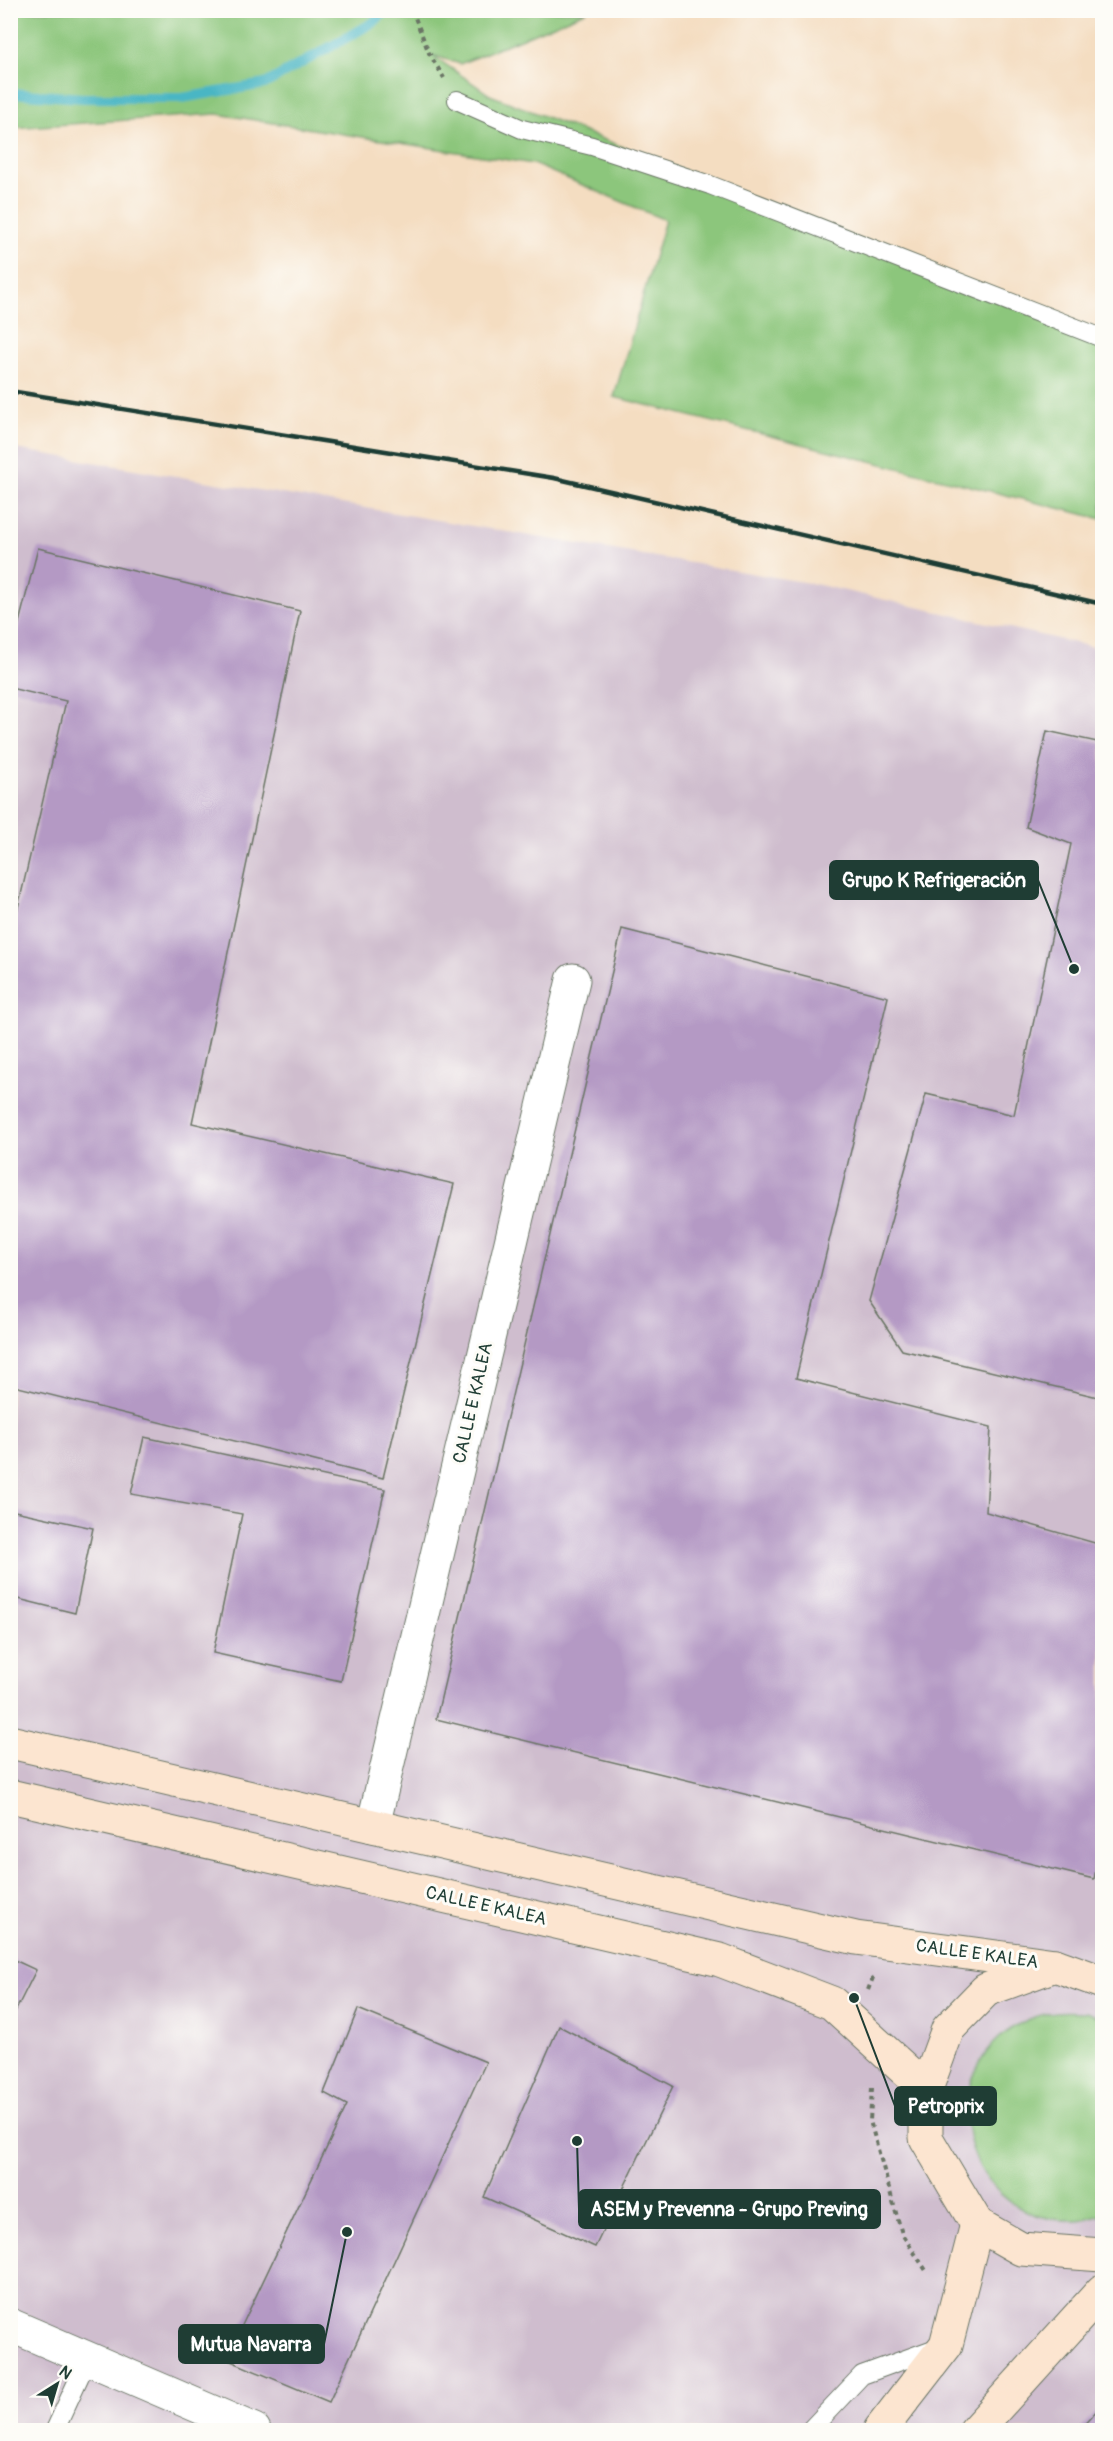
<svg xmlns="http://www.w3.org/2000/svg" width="1113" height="2441" viewBox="0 0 1113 2441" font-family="Pangolin,sans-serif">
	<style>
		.industrial { fill: #cfbdce }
		.green { fill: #8cc67b; stroke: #568258; stroke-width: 1.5 }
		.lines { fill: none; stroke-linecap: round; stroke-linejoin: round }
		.stream { stroke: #49b6c4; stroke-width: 10 }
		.building { fill: #b499c4 }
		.lane-casing { stroke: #6a7565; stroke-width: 20 }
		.street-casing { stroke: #6a7565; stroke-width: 35 }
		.secondary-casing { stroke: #6a7565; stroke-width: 35 }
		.path { stroke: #6a7565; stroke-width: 4; stroke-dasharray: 4.5 4.5; stroke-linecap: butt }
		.lane { stroke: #fff; stroke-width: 18 }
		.street { stroke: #fff; stroke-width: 33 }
		.secondary { stroke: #fce5d0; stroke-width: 33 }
		.rail { stroke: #1f3d34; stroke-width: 4.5 }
		.labels { text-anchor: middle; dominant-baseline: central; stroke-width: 6; stroke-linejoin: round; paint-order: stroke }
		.street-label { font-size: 18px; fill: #1f3d34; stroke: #fdfcf7 }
		.leader { fill: none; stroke: #1f3d34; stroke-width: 2 }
		.callout-dot { fill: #1f3d34; stroke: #fdfcf7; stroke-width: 2 }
		.callout { fill: #1f3d34; stroke: #1f3d34; stroke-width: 2 }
		.callout-label { font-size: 20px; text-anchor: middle; font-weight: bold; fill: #fff }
	</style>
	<rect width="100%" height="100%" fill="#fdfcf7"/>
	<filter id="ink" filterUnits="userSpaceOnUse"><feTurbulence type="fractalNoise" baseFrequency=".0167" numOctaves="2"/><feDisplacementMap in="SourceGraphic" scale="12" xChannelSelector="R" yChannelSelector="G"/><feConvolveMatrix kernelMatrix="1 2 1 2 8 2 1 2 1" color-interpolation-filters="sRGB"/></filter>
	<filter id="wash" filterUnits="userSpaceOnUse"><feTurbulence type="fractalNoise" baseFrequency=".008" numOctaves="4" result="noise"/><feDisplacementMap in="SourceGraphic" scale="24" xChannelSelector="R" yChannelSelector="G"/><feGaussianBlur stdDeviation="1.35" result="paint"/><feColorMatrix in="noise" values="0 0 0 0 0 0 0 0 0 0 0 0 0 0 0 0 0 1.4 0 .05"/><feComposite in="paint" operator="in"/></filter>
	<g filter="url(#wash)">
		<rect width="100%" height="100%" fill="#f4ddc1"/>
		<!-- industrial -->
		<polygon class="industrial" points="10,448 815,584 1102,649 1102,2430 11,2430"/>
		<!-- green -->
		<g class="green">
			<polygon points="11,11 587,11 460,64 432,55 490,95 1102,335 1102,519 614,397 665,220 533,164 217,114 11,128"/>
			<path d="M1086 2012 1102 2018V2214C1094 2216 1084 2220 1076 2220 949 2225 924 2042 1049 2013 1061 2010 1075 2012 1086 2012Z"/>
		</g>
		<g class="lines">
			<!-- stream -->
			<polyline class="stream" points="10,93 83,98 182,98 265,84 374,22 386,10"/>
		</g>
		<g id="blocks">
			<!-- building -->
			<g class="building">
				<polygon points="38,548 300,611 192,1123 454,1184 383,1478 10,1385 10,942 66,701 10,688 10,658"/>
				<polygon points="1047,731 1102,743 1102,1398 902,1350 869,1301 926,1094 1014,1115 1071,844 1026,827"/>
				<polygon points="622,929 888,997 796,1378 991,1427 986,1512 1102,1545 1102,1844 1094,1879 436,1719"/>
				<polygon points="144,1437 385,1489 341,1681 213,1653 242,1514 131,1494"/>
				<polygon points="10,1510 93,1528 75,1613 10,1597"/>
				<polygon points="10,1958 36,1970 10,2022"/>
				<polygon points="358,2009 486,2062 329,2402 226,2359 347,2105 324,2093"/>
				<polygon points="559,2026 673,2086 595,2247 484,2197"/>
				<polygon points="1102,2405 1102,2430 1079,2430"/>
			</g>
		</g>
	</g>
	<g filter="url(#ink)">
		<use href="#blocks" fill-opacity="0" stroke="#6a7565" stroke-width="1.5"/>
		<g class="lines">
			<defs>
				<g id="lane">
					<polyline points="457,100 522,129 592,146 710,185 1102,338"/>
					<polyline points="55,2430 88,2358"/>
					<polyline points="810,2430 862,2375 939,2347"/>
				</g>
				<g id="street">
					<polyline points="373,1826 573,980"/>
					<polyline points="10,2325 254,2430"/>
				</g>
				<g id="secondary">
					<polyline points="10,1742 856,1938 1055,1965"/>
					<polyline points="10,1796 720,1960 832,2003 926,2089"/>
					<polyline points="1102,1982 1055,1965 986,1990 948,2029 926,2089 926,2138 977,2224 1021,2249 1102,2255"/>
					<polyline points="880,2430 946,2345 977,2224"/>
					<polyline points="976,2430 1102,2291"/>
				</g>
			</defs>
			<!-- lane casing -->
			<use href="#lane" class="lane-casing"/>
			<!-- street casing -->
			<use href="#street" class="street-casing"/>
			<!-- secondary casing -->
			<use href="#secondary" class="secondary-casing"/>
			<!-- path -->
			<g class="path">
				<polyline points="412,10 429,53 444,78"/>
				<polyline points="868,1990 874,1975"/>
				<polyline points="872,2088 870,2121 902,2234 927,2272"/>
			</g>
			<!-- lane -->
			<use href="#lane" class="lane"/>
			<!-- street -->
			<use href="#street" class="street"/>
			<!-- secondary -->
			<use href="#secondary" class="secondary"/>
			<!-- rail -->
			<polyline class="rail" points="10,391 554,478 1102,604"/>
		</g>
	</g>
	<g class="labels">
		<!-- street labels -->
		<g class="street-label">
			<text transform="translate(473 1403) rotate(-77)">CALLE E KALEA</text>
			<text transform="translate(486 1906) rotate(13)">CALLE E KALEA</text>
			<text transform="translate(977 1954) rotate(8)">CALLE E KALEA</text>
		</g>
	</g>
	<!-- callouts -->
	<path class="leader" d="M1074 969L1038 880M854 1998L895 2106M577 2141L579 2209M347 2232L324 2344"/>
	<g class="callout-dot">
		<circle cx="1074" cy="969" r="6"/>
		<circle cx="854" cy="1998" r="6"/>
		<circle cx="577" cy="2141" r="6"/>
		<circle cx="347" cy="2232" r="6"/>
	</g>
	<g class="callout">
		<rect x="830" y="861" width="208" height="38" rx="6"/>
		<rect x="895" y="2087" width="101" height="38" rx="6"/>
		<rect x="579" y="2190" width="301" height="38" rx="6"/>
		<rect x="179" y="2325" width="145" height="38" rx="6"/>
	</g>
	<g class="callout-label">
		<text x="934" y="887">Grupo K Refrigeración</text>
		<text x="946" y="2113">Petroprix</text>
		<text x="729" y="2216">ASEM y Prevenna - Grupo Preving</text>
		<text x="251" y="2351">Mutua Navarra</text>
	</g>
	<!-- margin -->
	<rect width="1113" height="2441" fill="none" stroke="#fdfcf7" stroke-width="36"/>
	<!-- north arrow -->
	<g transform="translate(57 2384) rotate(37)" stroke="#fdfcf7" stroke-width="4.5" paint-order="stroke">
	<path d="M0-4.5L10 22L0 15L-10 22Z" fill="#1f3d34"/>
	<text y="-9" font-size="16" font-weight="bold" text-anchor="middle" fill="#1f3d34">N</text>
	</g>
</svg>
